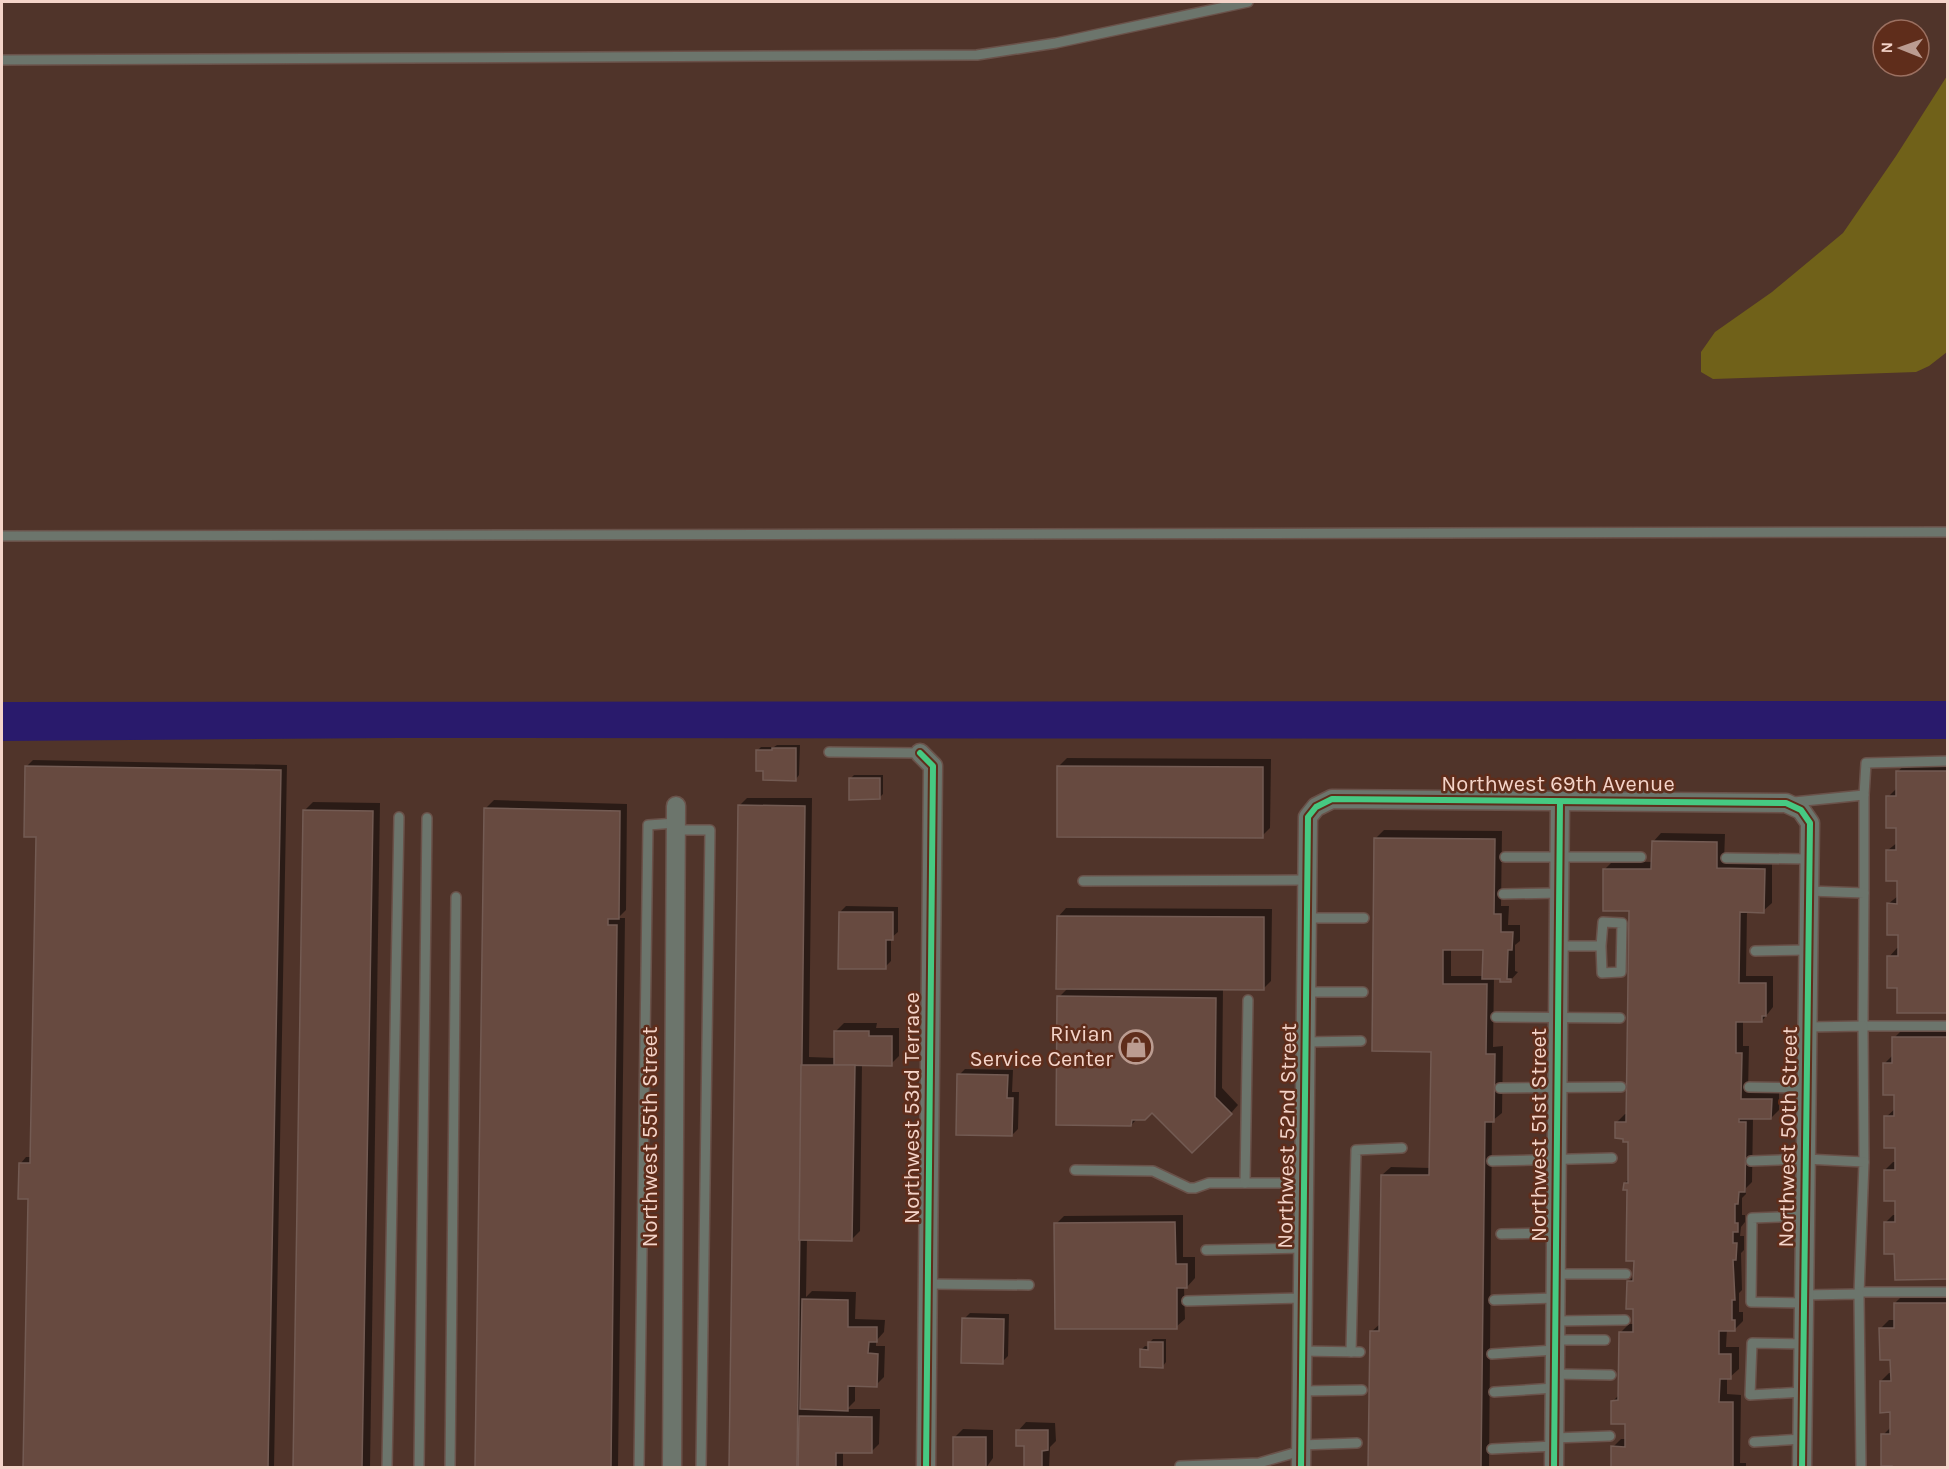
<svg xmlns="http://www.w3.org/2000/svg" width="1949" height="1469" viewBox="0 0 1949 1469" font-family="Karla,sans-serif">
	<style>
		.green { fill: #706119 }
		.water { fill: #291a6c }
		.shadow { fill: #0007; fill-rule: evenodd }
		.building { fill: #674a40; stroke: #735b53; stroke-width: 1.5 }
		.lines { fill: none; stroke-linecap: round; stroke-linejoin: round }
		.lane-casing { stroke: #6a524a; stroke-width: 12 }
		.street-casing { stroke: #6a524a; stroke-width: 21 }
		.lane { stroke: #6c756c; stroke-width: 9 }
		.street { stroke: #6c756c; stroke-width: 18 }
		.cycleway-casing { stroke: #5f2d1b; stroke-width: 10 }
		.cycleway { stroke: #46c982; stroke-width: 6 }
		.labels { text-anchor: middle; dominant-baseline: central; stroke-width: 5; stroke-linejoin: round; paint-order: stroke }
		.street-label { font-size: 22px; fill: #f4d4c9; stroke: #5f2d1b }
		.poi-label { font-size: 22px; fill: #f4d4c9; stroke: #5f2d1b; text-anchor: end }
	</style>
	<rect width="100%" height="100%" fill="#50342a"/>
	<!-- green -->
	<polygon class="green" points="1947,76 1947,352 1929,366 1916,372 1713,379 1701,372 1701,352 1715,332 1772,292 1843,233 1896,156"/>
	<!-- water -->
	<polygon class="water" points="1947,701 1947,739 396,738 2,741 2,702"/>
	<!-- shadow -->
	<g class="shadow">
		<polygon points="777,745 800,745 799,775 796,779 764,769 757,751 761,747 774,747"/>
		<polygon points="1067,758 1271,759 1270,828 1262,836 1059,766"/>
		<polygon points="33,760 287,765 274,1468 25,1468 30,1198 21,1163 26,1157 31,1157 38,835 27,766"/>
		<polygon points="1906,764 1948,764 1948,1011 1899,987 1889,957 1897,948 1900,948 1900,934 1888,904 1898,896 1898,880 1888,850 1898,842 1898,827 1888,797 1896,789 1897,772"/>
		<polygon points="854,775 883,775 883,794 879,798 850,779"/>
		<polygon points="747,798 812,798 809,1057 836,1058 836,1031 844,1023 877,1023 876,1028 899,1028 899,1056 891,1064 862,1064 860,1231 852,1239 807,1238 806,1297 812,1291 856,1292 855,1319 885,1320 884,1332 876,1341 876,1346 885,1346 884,1377 876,1385 855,1385 855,1401 847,1409 880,1409 879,1444 871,1452 843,1451 843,1468 731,1468 739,806"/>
		<polygon points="494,800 627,804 626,910 618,918 625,918 618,1468 476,1468 486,808"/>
		<polygon points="313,802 380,803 370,1468 294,1468 305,810"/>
		<path d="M1384 830 1502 831 1501 906H1509L1508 925H1520V941L1515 945V971L1518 972 1510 981 1501 977H1494L1493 1047 1503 1046 1502 1113 1492 1121 1489 1468H1370L1371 1332 1380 1324 1382 1175 1391 1167 1431 1168 1432 1050 1376 838ZM1451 948 1484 949V976H1451Z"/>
		<polygon points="1661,833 1725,834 1724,861 1772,861 1772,903 1763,911 1747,911 1746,976 1773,976 1773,1007 1762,1021 1743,1020 1743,1046 1749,1046 1748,1092 1779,1092 1779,1110 1771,1118 1753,1118 1752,1182 1746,1188 1746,1194 1742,1198 1742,1215 1745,1215 1745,1222 1741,1227 1740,1236 1744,1236 1744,1250 1741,1253 1742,1290 1739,1293 1739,1312 1743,1312 1743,1321 1734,1330 1727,1329 1726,1347 1739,1347 1739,1369 1730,1377 1727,1378 1727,1394 1741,1395 1740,1463 1746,1463 1746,1468 1612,1468 1613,1447 1621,1439 1627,1439 1627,1423 1613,1401 1620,1394 1621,1332 1629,1324 1635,1324 1635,1308 1628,1282 1635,1275 1635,1259 1628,1189 1625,1183 1629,1179 1630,1140 1617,1122 1625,1114 1627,1114 1630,910 1605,869 1613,861 1653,862 1653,842"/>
		<polygon points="846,906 898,907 898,932 891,938 891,961 885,967 840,912"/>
		<polygon points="1066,908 1272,909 1271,981 1263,989 1223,988 1222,1088 1238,1105 1231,1113 1152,1111 1137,1119 1131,1125 1059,997 1068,988 1058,917"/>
		<polygon points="1902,1030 1948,1030 1948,1278 1896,1253 1885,1223 1893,1215 1897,1215 1897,1200 1885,1170 1893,1162 1897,1162 1896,1146 1886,1117 1896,1108 1895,1093 1885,1063 1893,1055 1894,1038"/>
		<polygon points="965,1069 1013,1070 1012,1092 1019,1092 1018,1129 1012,1135 959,1075"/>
		<polygon points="1183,1215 1183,1257 1195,1257 1195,1278 1187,1287 1184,1287 1185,1319 1176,1327 1056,1224 1064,1216"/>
		<polygon points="1903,1295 1948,1295 1948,1468 1883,1435 1892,1426 1892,1411 1881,1381 1889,1373 1892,1373 1892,1359 1881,1328 1889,1320 1895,1320 1895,1303"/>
		<polygon points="970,1313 1009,1314 1008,1356 1002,1362 964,1319"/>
		<polygon points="1153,1339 1166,1339 1166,1362 1163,1366 1141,1350 1145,1346 1150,1347 1150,1342"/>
		<polygon points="1026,1422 1055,1423 1056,1441 1050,1447 1049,1468 1026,1468 1026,1445 1018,1431"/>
		<polygon points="963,1429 993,1430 993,1458 986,1468 954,1468 955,1437"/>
	</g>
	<!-- building -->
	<g class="building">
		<polygon points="772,748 796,748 796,781 763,780 763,771 756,771 756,750 772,750"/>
		<polygon points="25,766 281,770 268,1468 23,1468 28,1199 18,1199 19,1163 30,1163 36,837 24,837"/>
		<polygon points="1057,766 1263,767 1263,838 1057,837"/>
		<polygon points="1896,771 1948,771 1948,1013 1897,1013 1897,988 1887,988 1887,956 1898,956 1898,935 1887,935 1887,903 1897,904 1897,881 1886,881 1886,850 1896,850 1896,828 1886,828 1886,796 1896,796"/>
		<polygon points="849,778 880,778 880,799 849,800"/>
		<polygon points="738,805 805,806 797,1468 729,1468"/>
		<polygon points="484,808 620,811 619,919 608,919 608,925 617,925 611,1468 475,1468"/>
		<polygon points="303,810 373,811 362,1468 293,1468"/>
		<polygon points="1374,838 1495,839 1494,914 1501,914 1501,932 1513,932 1512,950 1508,950 1507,979 1511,979 1511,982 1500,982 1500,979 1482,979 1483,950 1443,950 1443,984 1487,984 1486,1054 1495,1054 1494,1122 1485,1122 1481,1468 1368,1468 1370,1331 1379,1331 1381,1175 1429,1175 1431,1052 1372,1051"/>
		<polygon points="1652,841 1717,842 1717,868 1765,869 1764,913 1740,912 1739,983 1766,983 1766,1016 1762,1016 1762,1022 1736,1022 1736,1053 1742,1053 1741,1099 1772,1099 1771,1119 1739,1119 1739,1122 1746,1122 1745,1192 1739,1192 1738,1204 1735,1204 1735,1223 1738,1223 1738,1232 1733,1232 1733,1243 1737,1243 1736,1260 1733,1260 1735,1300 1732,1300 1732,1320 1735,1320 1735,1331 1719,1331 1719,1354 1731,1354 1731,1379 1720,1379 1719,1402 1733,1402 1733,1468 1611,1468 1611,1446 1625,1447 1625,1424 1611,1424 1611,1401 1618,1400 1619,1332 1633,1332 1633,1309 1626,1309 1627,1281 1633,1281 1634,1261 1626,1261 1627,1190 1623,1190 1624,1183 1628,1183 1628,1142 1623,1142 1623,1139 1615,1138 1615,1122 1626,1122 1629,911 1603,911 1603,869 1651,869"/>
		<polygon points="839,912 893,912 893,940 886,940 886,969 838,969"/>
		<polygon points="1057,916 1264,917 1264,990 1056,989"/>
		<polygon points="1057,996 1216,998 1215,1097 1232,1114 1192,1153 1152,1113 1145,1120 1132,1120 1131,1126 1056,1125"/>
		<polygon points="834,1031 869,1031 869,1036 892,1036 892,1066 834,1065"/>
		<polygon points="1892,1037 1948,1037 1948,1279 1895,1280 1894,1254 1884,1254 1884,1222 1895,1222 1895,1201 1884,1201 1884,1170 1895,1170 1895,1148 1884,1148 1884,1116 1894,1116 1894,1095 1883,1095 1883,1063 1892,1063"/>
		<polygon points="801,1065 855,1065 852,1241 799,1240"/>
		<polygon points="957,1074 1008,1075 1007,1098 1013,1098 1012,1136 956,1135"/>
		<polygon points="1175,1222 1176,1264 1187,1264 1187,1288 1177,1288 1177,1329 1055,1329 1054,1223"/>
		<polygon points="802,1299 848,1300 848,1327 877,1327 877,1342 869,1342 868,1353 878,1354 877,1387 848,1386 848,1411 800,1409"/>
		<polygon points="1894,1303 1948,1303 1948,1468 1892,1468 1892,1466 1881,1466 1881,1434 1890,1434 1890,1412 1880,1413 1880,1381 1891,1381 1890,1360 1880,1360 1879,1328 1894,1328"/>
		<polygon points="962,1318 1004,1319 1003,1364 961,1363"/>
		<polygon points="1148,1342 1163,1342 1163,1368 1140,1367 1140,1349 1148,1350"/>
		<polygon points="799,1416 872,1417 872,1453 836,1453 836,1468 798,1468"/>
		<polygon points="1016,1430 1048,1430 1048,1450 1042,1451 1042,1468 1024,1468 1024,1446 1016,1446"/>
		<rect x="953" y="1437" width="33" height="31"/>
	</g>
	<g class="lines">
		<defs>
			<g id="lane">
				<polyline points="2,60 977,55 1056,43 1248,2"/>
				<polyline points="2,536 1948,532"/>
				<polyline points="829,752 920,753"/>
				<polyline points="1864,795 1866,763 1948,761"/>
				<polyline points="1794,802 1864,795 1864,893"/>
				<polyline points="676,830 710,830 701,1468"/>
				<polyline points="1505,857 1641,857"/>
				<polyline points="1726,858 1810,859"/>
				<polyline points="1083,881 1308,880"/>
				<polyline points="1809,891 1864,893 1863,1026 1948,1026"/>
				<polyline points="1503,894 1559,893"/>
				<polyline points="1307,918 1364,918"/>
				<polyline points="1558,946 1601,946 1602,973 1621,972 1622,923 1603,922 1601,946"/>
				<polyline points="1755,951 1808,950"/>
				<polyline points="1306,992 1363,992"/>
				<polyline points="1496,1017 1620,1018"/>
				<polyline points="1808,1027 1863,1026 1864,1162"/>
				<polyline points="1306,1042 1361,1041"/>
				<polyline points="1749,1087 1807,1088"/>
				<polyline points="1500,1088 1621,1087"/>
				<polyline points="1492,1161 1612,1158"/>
				<polyline points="1751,1161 1806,1159 1864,1162 1859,1294"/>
				<polyline points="1075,1170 1153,1171 1189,1188 1195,1188 1209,1183 1304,1183"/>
				<polyline points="1245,1183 1248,1000"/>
				<polyline points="1501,1234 1556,1233"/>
				<polyline points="1206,1250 1303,1248"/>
				<polyline points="1556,1274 1626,1274"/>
				<polyline points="929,1284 1029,1285"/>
				<polyline points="1859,1292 1948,1292"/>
				<polyline points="1804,1295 1859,1294 1861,1468"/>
				<polyline points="1494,1300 1555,1298"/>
				<polyline points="1187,1301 1303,1298"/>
				<polyline points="1804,1303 1751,1302 1752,1218 1805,1216"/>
				<polyline points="1555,1321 1625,1320"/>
				<polyline points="1555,1340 1605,1340"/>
				<polyline points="1302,1351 1360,1352"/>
				<polyline points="1351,1352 1356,1150 1402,1148"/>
				<polyline points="1492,1354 1555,1350"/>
				<polyline points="1555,1374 1611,1375"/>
				<polyline points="1302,1391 1362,1390"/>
				<polyline points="1494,1392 1555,1388"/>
				<polyline points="1803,1392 1750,1395 1752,1343 1804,1344"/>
				<polyline points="1554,1438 1610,1436"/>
				<polyline points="1754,1442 1803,1439"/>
				<polyline points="1301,1445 1357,1443"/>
				<polyline points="1492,1449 1554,1446"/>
				<polyline points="387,1468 399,817"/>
				<polyline points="419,1468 427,818"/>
				<polyline points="450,1468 456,897"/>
				<polyline points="639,1468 648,825 676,823"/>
				<polyline points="1180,1468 1180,1466 1259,1463 1301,1451"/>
			</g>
			<g id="street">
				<polyline points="920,753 933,766 926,1468"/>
				<polyline points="672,1468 676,806"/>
				<polyline points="1301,1468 1308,817 1316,807 1332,799 1786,803 1801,810 1810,823 1802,1468"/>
				<polyline points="1554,1468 1560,802"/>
			</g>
		</defs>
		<!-- lane casing -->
		<use href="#lane" class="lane-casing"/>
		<!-- street casing -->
		<use href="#street" class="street-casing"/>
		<!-- lane -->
		<use href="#lane" class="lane"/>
		<!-- street -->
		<use href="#street" class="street"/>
		<defs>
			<g id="cycleway">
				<polyline points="920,753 933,766 926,1468"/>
				<polyline points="1301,1468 1308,817 1316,807 1332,799 1786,803 1801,810 1810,823 1802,1468"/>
				<polyline points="1554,1468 1560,802"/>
			</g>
		</defs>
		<!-- cycleway casing -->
		<use href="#cycleway" class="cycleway-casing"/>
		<!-- cycleway -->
		<use href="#cycleway" class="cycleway"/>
	</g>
	<!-- icons -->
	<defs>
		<symbol id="shop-ring" viewBox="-11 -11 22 22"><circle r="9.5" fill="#5f2d1b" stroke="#bb9c91" stroke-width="1.5"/><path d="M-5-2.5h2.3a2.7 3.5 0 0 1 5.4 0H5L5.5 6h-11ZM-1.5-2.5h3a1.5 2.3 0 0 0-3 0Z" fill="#bb9c91"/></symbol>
	</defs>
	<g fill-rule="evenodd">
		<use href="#shop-ring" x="1117" y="1028" width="38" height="38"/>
	</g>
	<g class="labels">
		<!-- street labels -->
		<g class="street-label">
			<text x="1558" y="784">Northwest 69th Avenue</text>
			<text transform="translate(912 1108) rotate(-90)">Northwest 53rd Terrace</text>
			<text transform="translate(1539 1135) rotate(-90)">Northwest 51st Street</text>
			<text transform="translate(1287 1136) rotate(-89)">Northwest 52nd Street</text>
			<text transform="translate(650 1137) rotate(-90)">Northwest 55th Street</text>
			<text transform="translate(1788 1137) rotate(-89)">Northwest 50th Street</text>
		</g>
		<!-- poi labels -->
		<g class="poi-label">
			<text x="1113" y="1034">Rivian<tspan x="1113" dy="25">Service Center</tspan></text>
		</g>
	</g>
	<!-- border -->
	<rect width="1949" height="1469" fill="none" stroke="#f4d4c9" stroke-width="6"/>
	<!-- north arrow -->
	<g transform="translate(1901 48) rotate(271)"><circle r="28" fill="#5f2d1b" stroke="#9b7061" stroke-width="1.5"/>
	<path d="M0-4.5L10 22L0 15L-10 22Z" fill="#bb9c91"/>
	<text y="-9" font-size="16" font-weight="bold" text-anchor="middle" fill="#f4d4c9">N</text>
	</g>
</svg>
